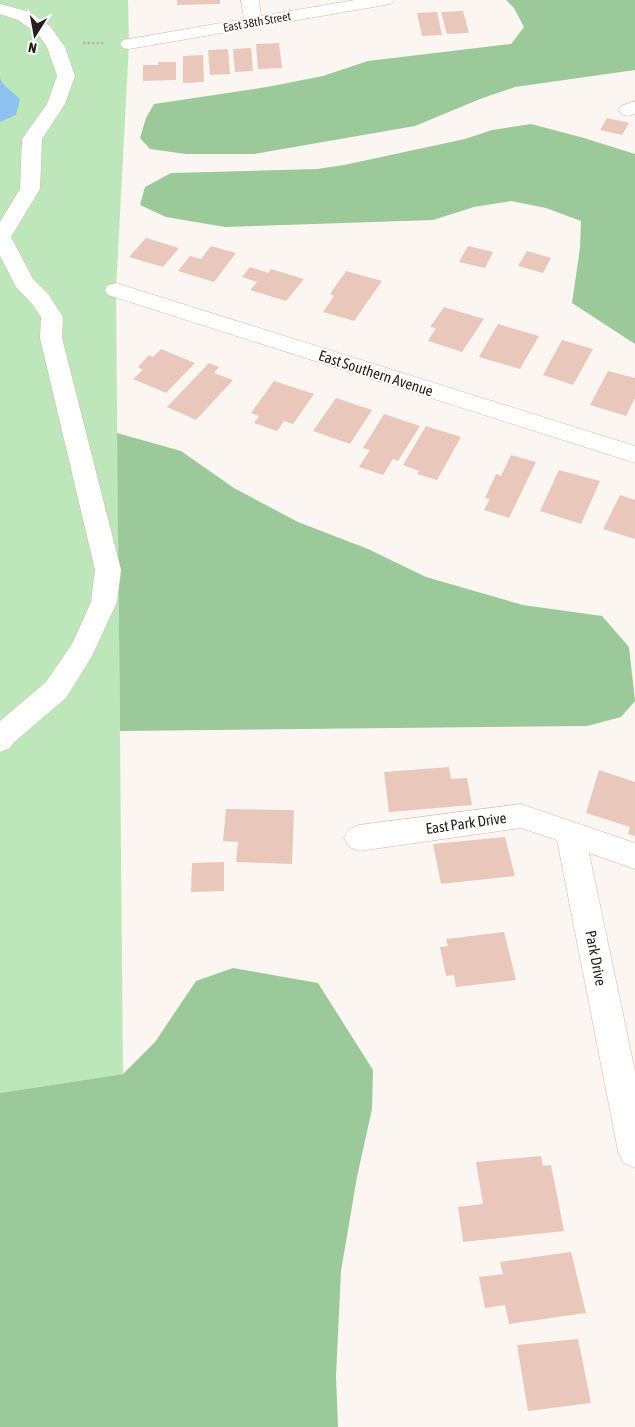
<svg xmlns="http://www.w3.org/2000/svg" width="635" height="1427" viewBox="0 0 635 1427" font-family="'Asap Condensed',sans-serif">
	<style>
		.green { fill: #bde7bb }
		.forest { fill: #9bc999 }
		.water { fill: #8dc3ee }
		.building { fill: #e9c7bb }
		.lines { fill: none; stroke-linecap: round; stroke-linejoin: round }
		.minor-casing { stroke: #d2b8a3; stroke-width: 1 }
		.path { stroke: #b9b3ac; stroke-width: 2.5; stroke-dasharray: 2.5 2; stroke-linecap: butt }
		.minor { fill: #fff; fill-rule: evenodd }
		.labels { text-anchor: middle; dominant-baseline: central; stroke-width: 4; stroke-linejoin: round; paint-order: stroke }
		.far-street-label { font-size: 12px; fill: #281f16; stroke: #fff }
		.street-label { font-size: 15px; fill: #281f16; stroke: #fff }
	</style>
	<rect width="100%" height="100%" fill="#fbf6f1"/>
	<!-- green -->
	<polygon class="green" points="0,0 128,0 129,44 116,290 123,1074 0,1093"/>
	<!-- forest -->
	<g class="forest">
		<polygon points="506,0 635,0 635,70 515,87 480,99 415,126 254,154 186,154 150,149 140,138 146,118 154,104 267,87 323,76 368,61 511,44 524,27 514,8"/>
		<polygon points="531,124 584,138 635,154 635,344 572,303 580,248 581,221 546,208 511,201 474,207 433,220 225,227 166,217 140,205 145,187 171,173 317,169 344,165 465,139 492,130"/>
		<polygon points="117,433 181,451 234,488 298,522 368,549 426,577 523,605 602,616 629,647 635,701 621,717 587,726 120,731"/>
		<polygon points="233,968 318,983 373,1070 372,1109 357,1177 341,1271 336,1376 338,1427 0,1427 0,1093 123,1074 155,1042 196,981"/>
	</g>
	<!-- water -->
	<polygon class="water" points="0,78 3,84 20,99 16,115 0,122"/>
	<!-- building -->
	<g class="building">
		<polygon points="177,0 220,0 220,4 177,5"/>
		<polygon points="463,11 469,33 447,34 441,12"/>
		<polygon points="437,12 442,35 422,36 417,13"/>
		<polygon points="279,43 282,68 258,69 256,44"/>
		<polygon points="251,48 253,71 235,72 233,49"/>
		<polygon points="228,49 230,74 210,75 208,50"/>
		<polygon points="203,55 204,82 183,83 183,56"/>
		<polygon points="158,62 176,62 176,80 143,81 143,65 158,65"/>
		<polygon points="607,118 629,123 622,135 600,130"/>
		<polygon points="146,238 179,248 163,267 129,257"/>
		<polygon points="211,246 236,253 214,282 178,271 190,256 201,259"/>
		<polygon points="468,246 493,252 485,268 459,262"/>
		<polygon points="527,251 551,258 543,273 518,266"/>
		<polygon points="250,267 268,273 271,269 304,279 286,301 250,290 257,282 242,277"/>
		<polygon points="346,271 382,281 354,321 323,312 334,296 330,294"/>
		<polygon points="444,307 484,319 462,352 428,341 436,328 430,327"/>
		<polygon points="498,324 539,336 520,369 479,357"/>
		<polygon points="562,340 593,349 573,385 543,375"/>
		<polygon points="161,349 195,363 166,393 133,379 143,370 138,367 149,355 153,357"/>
		<polygon points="209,363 219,367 214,373 233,380 196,420 167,407"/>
		<polygon points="608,371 635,378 635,398 626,416 590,405"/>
		<polygon points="274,381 314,394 293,424 284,421 277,431 254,423 259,416 251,413"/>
		<polygon points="336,398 372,410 350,444 313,431"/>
		<polygon points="384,414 420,426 398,461 393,459 383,475 359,467 370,450 363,448"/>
		<polygon points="426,426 461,437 437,480 417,474 419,471 403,465"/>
		<polygon points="511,455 536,462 509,518 484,510 490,499 485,498 496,474 501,476"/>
		<polygon points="559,470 600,481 581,524 540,511"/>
		<polygon points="620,495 635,500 635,539 603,529"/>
		<polygon points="449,767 451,779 467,778 472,805 389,812 384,772"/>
		<polygon points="599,770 635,782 635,836 628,834 630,827 586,813"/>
		<polygon points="226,809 294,810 292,864 236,862 238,842 223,841"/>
		<polygon points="505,837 515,876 441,884 433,844"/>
		<polygon points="224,862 224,891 191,892 192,863"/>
		<polygon points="504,932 516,980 456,987 454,975 446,976 440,947 448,946 446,939"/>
		<polygon points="541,1156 543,1166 551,1165 564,1231 463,1242 458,1207 483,1204 476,1162"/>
		<polygon points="571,1252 586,1313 509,1324 505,1305 485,1308 479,1277 503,1274 500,1262"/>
		<polygon points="578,1339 591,1403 528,1411 517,1345"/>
	</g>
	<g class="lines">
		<defs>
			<g id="minor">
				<polygon points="241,0 259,0 261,16 355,0 394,0 391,4 385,5 129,49 123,48 120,44 123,40 129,39 244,19"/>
				<polygon points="0,4 30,12 50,26 65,47 75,76 65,104 42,139 40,189 11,237 33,279 49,295 63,317 62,338 121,570 117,602 92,656 66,698 13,743 10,748 0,752 0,721 46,682 72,644 91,602 95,570 40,338 41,317 33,305 16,287 0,256 0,222 20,189 22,139 47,104 57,76 47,47 38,34 18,20 0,14"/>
				<polygon points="635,101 635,114 628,116 621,114 619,110 621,106"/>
				<polygon points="116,283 635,446 635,463 108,295 105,290 108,285"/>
				<polygon points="521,804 635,843 635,869 589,853 635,1071 635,1168 623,1163 618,1151 557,840 521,828 359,851 349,847 344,838 349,829 359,825"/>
			</g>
		</defs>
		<!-- minor casing -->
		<use href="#minor" class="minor-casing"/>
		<!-- path -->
		<polyline class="path" points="83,43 104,43"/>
		<!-- minor -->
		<use href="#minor" class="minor"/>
	</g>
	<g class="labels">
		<!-- far-street labels -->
		<g class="far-street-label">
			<text transform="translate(257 22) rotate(-10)">East 38th Street</text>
		</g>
		<!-- street labels -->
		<g class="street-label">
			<text transform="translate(376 373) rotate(18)">East Southern Avenue</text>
			<text transform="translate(466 823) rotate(-8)">East Park Drive</text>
			<text transform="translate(596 958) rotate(79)">Park Drive</text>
		</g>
	</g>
	<!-- north arrow -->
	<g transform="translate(35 35) rotate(191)" stroke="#ffffff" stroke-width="4" paint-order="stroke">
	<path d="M0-4L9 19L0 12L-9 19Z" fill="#281f16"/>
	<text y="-8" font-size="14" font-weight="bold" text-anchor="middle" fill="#281f16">N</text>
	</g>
</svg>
